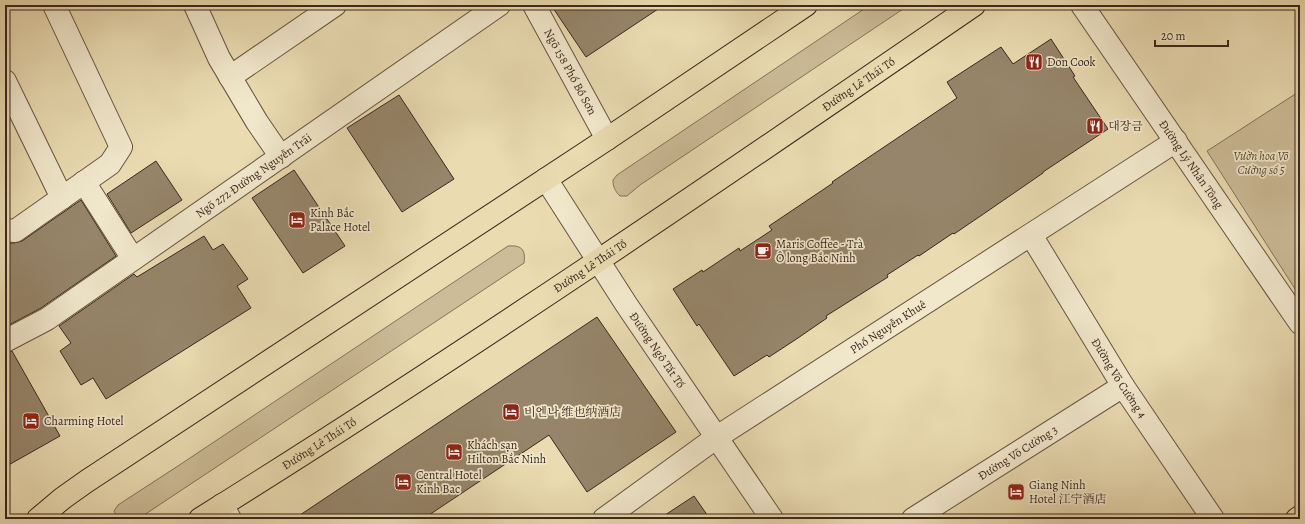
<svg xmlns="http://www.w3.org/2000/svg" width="1305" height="524" viewBox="0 0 1305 524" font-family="Alegreya,'Noto Serif SC','Noto Serif KR',serif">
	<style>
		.green { fill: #ccbc98; stroke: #84725a }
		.building { fill: #96856a; stroke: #3c271d }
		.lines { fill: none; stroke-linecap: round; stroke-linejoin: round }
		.minor-casing { stroke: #685442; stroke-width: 24 }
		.major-casing { stroke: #3c271d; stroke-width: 24 }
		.minor { stroke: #f1e8cc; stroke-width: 22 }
		.major { stroke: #eadbb1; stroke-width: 22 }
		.labels { text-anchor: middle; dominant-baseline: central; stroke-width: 3.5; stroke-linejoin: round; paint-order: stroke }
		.poi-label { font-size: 12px; fill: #3c271d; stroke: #f1e8cc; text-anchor: start }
		.street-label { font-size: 12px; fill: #3c271d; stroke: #f1e8cc }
		.park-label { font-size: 12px; font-style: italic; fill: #604c3c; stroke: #f1e8cc }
	</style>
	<rect width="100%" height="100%" fill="#eadbb1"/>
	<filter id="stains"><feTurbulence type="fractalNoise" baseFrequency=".005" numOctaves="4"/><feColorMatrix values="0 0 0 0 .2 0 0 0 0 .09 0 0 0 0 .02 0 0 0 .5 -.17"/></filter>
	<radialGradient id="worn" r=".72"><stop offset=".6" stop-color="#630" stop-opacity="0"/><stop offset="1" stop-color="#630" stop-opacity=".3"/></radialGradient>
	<!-- green -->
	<g class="green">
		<path d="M870 5H909L640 185 627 196H620C615 191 613 187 613 180L617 175Z"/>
		<polygon points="1300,91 1300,292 1297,292 1207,151"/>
		<path d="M508 246C521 245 526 249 524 263L141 517 137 519H118L114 511 118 505 181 464Z"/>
	</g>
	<!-- building -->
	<g class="building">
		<polygon points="551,5 664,5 586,57"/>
		<polygon points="1051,39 1075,76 1073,77 1108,129 1043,172 1043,173 982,215 954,234 953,233 919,256 918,255 887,275 888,277 826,316 827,318 798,338 769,357 767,355 734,376 699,324 697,326 673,289 702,270 703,272 739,248 740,251 772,230 769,226 833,183 832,182 957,98 947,82 1001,47 1013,64"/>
		<polygon points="399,95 454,179 402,212 347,128"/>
		<polygon points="156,161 182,200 131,233 107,194"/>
		<polygon points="294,170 345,246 303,273 252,198"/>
		<polygon points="81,200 116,256 41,308 5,327 5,243 14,243 22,241"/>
		<polygon points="204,236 213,250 223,244 248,279 237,286 251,308 106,399 93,378 81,385 60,351 71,343 59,326 134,274 137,277"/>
		<polygon points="597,317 676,432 587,492 549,435 423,519 294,519"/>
		<polygon points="12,351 60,436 5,467 5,353"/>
		<polygon points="694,496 710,519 659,519"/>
	</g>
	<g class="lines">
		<defs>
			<g id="minor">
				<polyline points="195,5 219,58 257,122 281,157"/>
				<path id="s1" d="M534 5 607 139"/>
				<path id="s2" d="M1082 5 1300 323"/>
				<polyline points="230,77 335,5"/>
				<polyline points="5,81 62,198"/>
				<path id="s3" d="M546 179 626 304 772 519"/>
				<polyline points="84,182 133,259"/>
				<polyline points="5,230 15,231 110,164 121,147 54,5"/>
				<path id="s4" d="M1031 235 1123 386 1213 519"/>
				<path id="s5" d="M5 341 47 319 499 5"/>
				<polyline points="222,505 230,519"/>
				<path id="s6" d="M604 519 717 437 1176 141"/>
				<path id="s7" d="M913 519 1123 386"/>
			</g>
			<g id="major">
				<polyline points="38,519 63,498 87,481 607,139 806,5"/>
				<path id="s8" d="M200 519C463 355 719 180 974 5"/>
				<polyline points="1297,519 1300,517"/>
			</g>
		</defs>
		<!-- minor casing -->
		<use href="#minor" class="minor-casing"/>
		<!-- major casing -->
		<use href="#major" class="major-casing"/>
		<!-- minor -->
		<use href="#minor" class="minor"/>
		<!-- major -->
		<use href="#major" class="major"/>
	</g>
	<!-- icons -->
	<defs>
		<symbol id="restaurant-square" viewBox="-11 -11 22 22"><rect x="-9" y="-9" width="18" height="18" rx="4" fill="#8f2418" stroke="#f1e8cc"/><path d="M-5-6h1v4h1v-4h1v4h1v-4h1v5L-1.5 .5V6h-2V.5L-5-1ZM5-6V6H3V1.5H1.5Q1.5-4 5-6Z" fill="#fff"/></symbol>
		<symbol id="hotel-square" viewBox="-11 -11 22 22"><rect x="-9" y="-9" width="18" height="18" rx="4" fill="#8f2418" stroke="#f1e8cc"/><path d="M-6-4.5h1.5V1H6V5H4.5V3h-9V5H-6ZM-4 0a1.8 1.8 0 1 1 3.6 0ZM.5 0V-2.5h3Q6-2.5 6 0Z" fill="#fff"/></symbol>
		<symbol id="cafe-square" viewBox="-11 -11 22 22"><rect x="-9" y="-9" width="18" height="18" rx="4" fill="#8f2418" stroke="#f1e8cc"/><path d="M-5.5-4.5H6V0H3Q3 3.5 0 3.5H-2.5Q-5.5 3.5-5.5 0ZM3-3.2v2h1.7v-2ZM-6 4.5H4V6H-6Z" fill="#fff"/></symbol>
	</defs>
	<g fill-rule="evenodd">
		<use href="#restaurant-square" x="1024" y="52" width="20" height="20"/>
		<use href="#restaurant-square" x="1085" y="116" width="20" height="20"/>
		<use href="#hotel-square" x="287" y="210" width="20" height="20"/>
		<use href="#cafe-square" x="753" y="241" width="20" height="20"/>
		<use href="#hotel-square" x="501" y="402" width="20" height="20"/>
		<use href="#hotel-square" x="21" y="411" width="20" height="20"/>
		<use href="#hotel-square" x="444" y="442" width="20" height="20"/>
		<use href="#hotel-square" x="393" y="472" width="20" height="20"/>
		<use href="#hotel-square" x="1006" y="482" width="20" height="20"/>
	</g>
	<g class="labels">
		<!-- poi labels -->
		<g class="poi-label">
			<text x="1047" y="62">Don Cook</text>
			<text x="1108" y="126">대장금</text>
			<text x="310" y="213">Kinh Bắc<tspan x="310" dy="14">Palace Hotel</tspan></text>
			<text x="776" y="244">Maris Coffee - Trà<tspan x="776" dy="14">Ô long Bắc Ninh</tspan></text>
			<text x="524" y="412">비엔나 维也纳酒店</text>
			<text x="44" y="421">Charming Hotel</text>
			<text x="467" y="445">Khách sạn<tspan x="467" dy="14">Hilton Bắc Ninh</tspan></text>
			<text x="416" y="475">Central Hotel<tspan x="416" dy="14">Kinh Bac</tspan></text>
			<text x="1029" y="485">Giang Ninh<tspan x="1029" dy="14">Hotel 江宁酒店</tspan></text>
		</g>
		<!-- street labels -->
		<g class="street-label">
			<text stroke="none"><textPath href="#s1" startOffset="76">Ngõ 158 Phố Bồ Sơn</textPath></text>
			<text stroke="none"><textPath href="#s8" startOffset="789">Đường Lê Thái Tổ</textPath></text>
			<text stroke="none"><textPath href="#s2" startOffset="193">Đường Lý Nhân Tông</textPath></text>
			<text stroke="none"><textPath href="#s5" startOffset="299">Ngõ 272 Đường Nguyễn Trãi</textPath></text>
			<text stroke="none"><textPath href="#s8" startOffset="465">Đường Lê Thái Tổ</textPath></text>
			<text stroke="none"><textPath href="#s6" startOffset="343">Phố Nguyễn Khuê</textPath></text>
			<text stroke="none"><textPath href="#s3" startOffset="204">Đường Ngô Tất Tố</textPath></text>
			<text stroke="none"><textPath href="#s4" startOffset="168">Đường Võ Cường 4</textPath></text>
			<text stroke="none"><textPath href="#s8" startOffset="141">Đường Lê Thái Tổ</textPath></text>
			<text stroke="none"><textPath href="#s7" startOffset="124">Đường Võ Cường 3</textPath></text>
		</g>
		<!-- park labels -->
		<g class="park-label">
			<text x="1261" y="156">Vườn hoa Võ<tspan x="1261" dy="14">Cường số 5</tspan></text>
		</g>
	</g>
	<!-- margin -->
	<rect width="1305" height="524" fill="none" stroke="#eadbb1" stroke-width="20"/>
	<rect x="6" y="6" width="1293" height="512" fill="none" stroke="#3c271d" stroke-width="2"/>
	<rect x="10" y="10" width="1285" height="504" fill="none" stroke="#3c271d"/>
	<!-- scale -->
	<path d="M1155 40v6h73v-6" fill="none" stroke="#3c271d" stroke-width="2"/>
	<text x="1161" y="40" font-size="12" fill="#3c271d" stroke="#f1e8cc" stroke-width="3" paint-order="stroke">20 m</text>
	<rect width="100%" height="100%" filter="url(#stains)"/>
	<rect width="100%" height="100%" fill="url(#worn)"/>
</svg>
